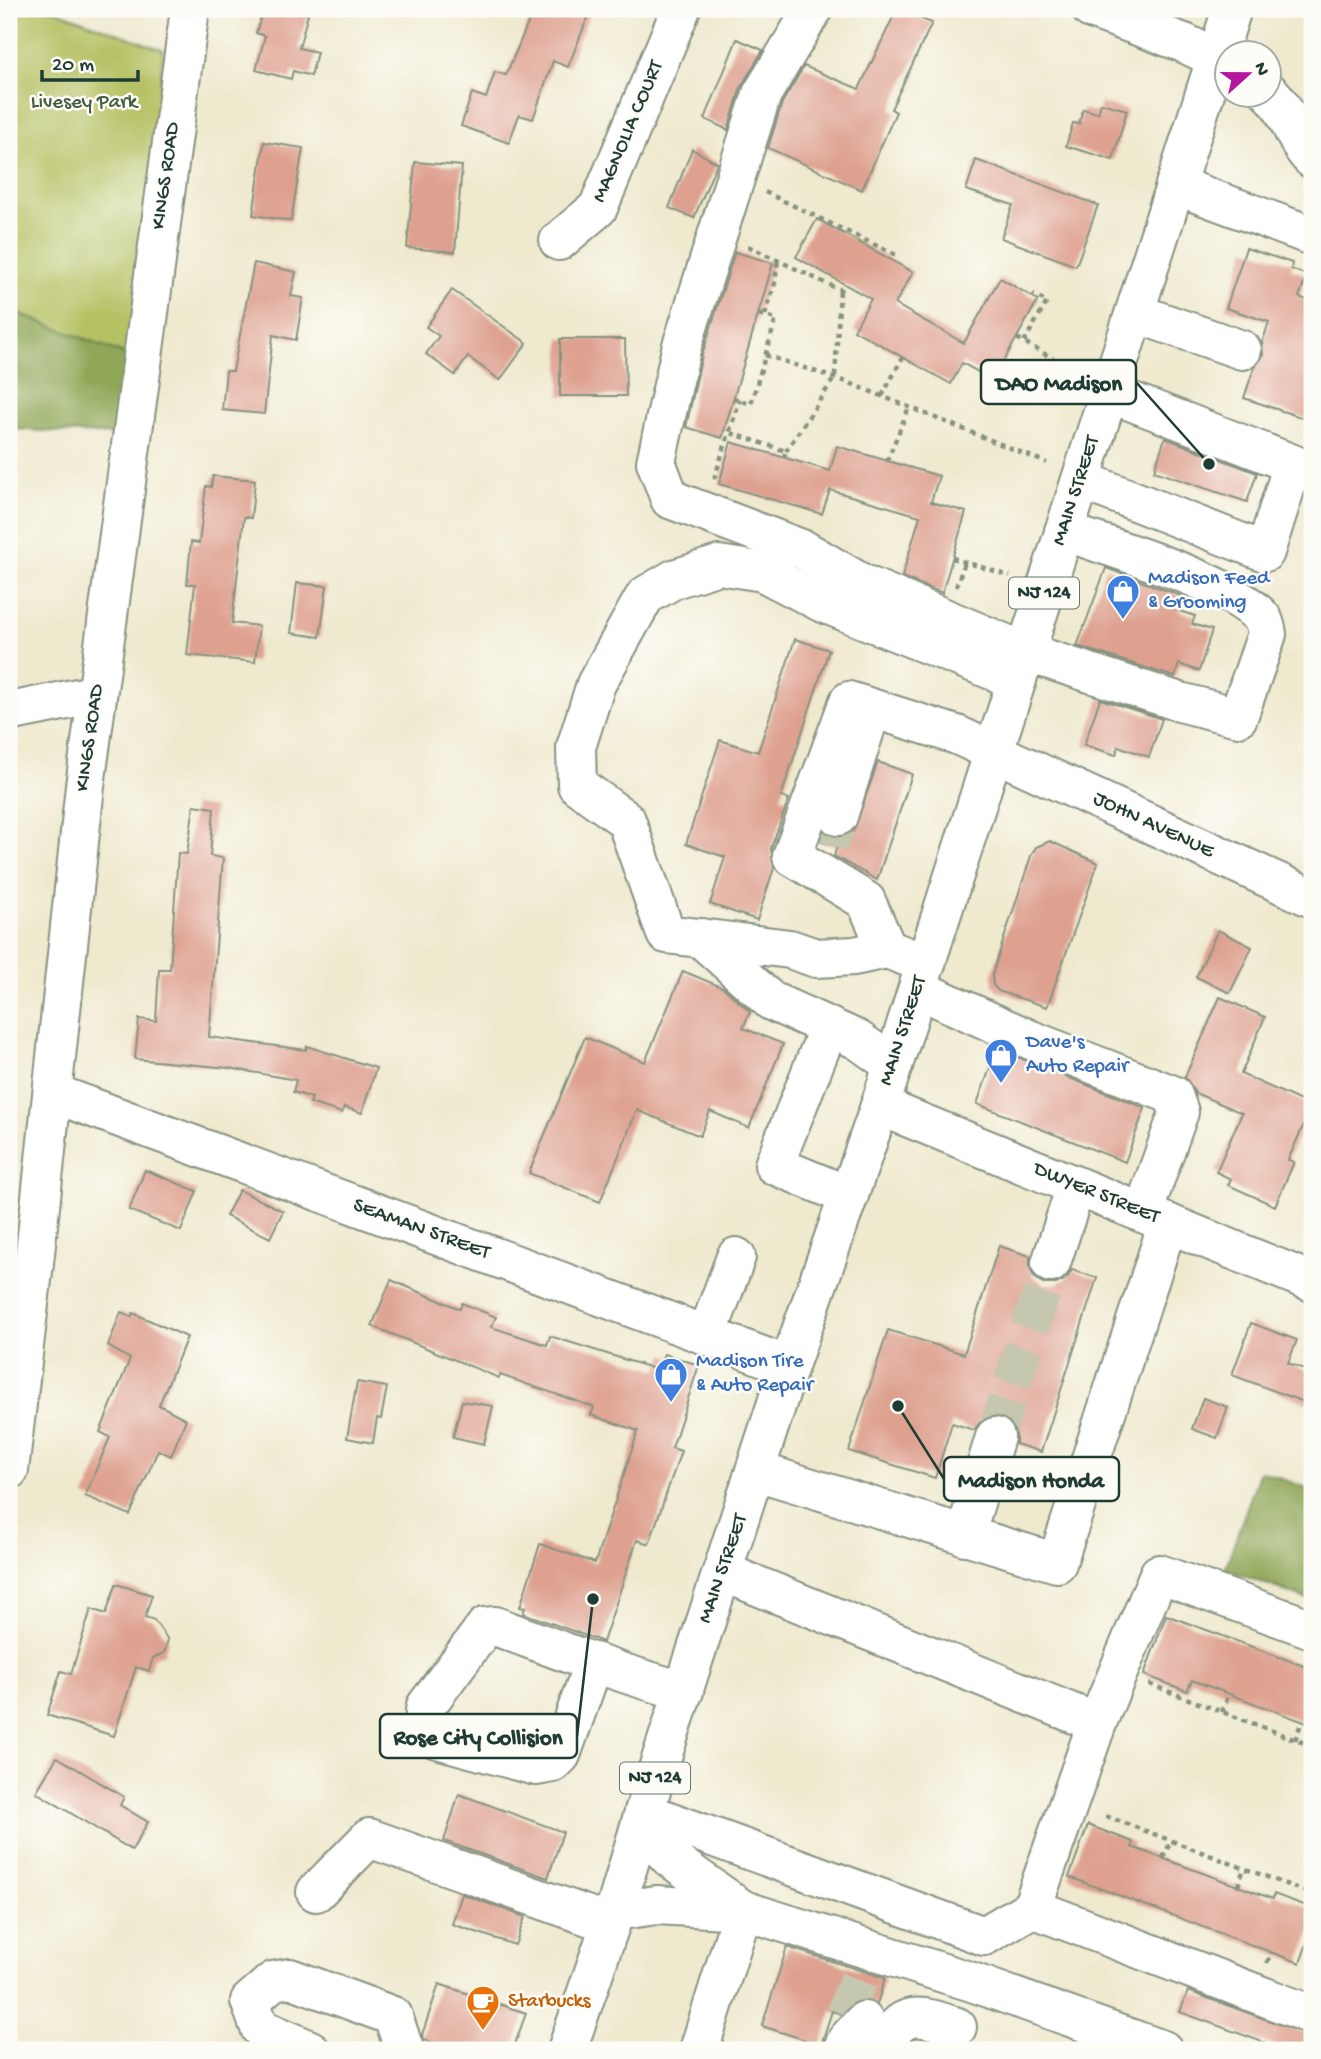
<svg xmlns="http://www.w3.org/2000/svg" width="1321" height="2059" viewBox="0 0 1321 2059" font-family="'Gochi Hand',sans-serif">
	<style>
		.green { fill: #b5c163; stroke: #6a7f4c; stroke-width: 2 }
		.forest { fill: #90a759; stroke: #587246; stroke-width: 2 }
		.building { fill: #dea190 }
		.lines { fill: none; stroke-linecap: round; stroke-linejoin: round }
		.minor-tunnel { stroke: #c5c7af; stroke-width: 38; stroke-dasharray: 38 19; stroke-linecap: butt }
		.minor-casing { stroke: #879381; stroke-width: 42 }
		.major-casing { stroke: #879381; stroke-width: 42 }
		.path { stroke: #879381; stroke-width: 4.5; stroke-dasharray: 5 5; stroke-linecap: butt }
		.minor { stroke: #fff; stroke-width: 38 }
		.major { stroke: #fff; stroke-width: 38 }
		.labels { text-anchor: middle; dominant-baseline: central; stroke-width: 5; stroke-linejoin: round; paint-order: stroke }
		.shield { fill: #fdfcf7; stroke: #62766e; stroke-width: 2 }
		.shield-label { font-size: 19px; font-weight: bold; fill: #1f3d34 }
		.park-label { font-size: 21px; fill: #445e40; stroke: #fdfcf7 }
		.street-label { font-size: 21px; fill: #1f3d34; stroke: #fdfcf7 }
		.shop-label { font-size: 21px; fill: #366cbe; stroke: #fdfcf7; text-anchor: start }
		.food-label { font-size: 21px; fill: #c56008; stroke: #fdfcf7; text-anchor: start }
		.leader { fill: none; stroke: #1f3d34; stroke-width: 2.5 }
		.callout-dot { fill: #1f3d34; stroke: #fdfcf7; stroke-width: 2.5 }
		.callout { fill: #fdfcf7; stroke: #1f3d34; stroke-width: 2.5 }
		.callout-label { font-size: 23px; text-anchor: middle; font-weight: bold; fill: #1f3d34 }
	</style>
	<rect width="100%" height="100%" fill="#fdfcf7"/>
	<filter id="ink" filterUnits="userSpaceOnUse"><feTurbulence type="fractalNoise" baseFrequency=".0143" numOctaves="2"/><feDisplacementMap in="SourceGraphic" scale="14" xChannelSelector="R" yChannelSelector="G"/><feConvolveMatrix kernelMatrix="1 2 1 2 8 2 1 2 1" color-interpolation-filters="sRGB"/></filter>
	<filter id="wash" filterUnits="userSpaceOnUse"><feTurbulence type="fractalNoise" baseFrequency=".00686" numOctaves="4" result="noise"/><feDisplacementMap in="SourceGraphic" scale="28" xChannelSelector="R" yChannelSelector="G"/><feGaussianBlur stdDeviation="1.57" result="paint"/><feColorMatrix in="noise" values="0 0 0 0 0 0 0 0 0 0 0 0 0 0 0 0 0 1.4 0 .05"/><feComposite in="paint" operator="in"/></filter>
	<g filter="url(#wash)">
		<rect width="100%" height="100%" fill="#efe9ce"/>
		<!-- green -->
		<polygon class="green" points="9,9 51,9 163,50 142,361 9,310"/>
		<!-- forest -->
		<g class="forest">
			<polygon points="9,310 142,361 135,436 9,429"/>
			<polygon points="1260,1471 1312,1490 1312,1601 1225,1569"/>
		</g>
		<g id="blocks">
			<!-- building -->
			<g class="building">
				<polygon points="263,9 288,9 308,14 299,48 317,52 311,76 293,71 291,79 256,70 265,36 256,33"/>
				<polygon points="534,9 591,9 568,67 553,61 533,119 519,115 509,143 461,126 472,93 486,98 495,72 506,75"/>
				<polygon points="897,9 932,23 891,109 896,112 862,190 768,148 782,103 804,66 859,89"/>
				<polygon points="737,39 763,50 741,87 728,130 705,119"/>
				<polygon points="1101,103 1127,110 1113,160 1066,146 1073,123 1079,124 1083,109 1098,113"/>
				<polygon points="264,142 303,148 291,221 253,215"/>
				<polygon points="692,149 717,163 694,218 669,208"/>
				<polygon points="976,160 1098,205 1076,266 1001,238 1013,205 966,190"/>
				<polygon points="415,162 462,166 455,252 407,248"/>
				<polygon points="817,219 913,272 895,304 964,343 1000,278 1038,300 993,380 962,363 951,384 854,330 871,299 796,257"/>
				<polygon points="1246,248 1292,263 1291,269 1307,275 1299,297 1312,302 1312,421 1244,398 1254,368 1263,356 1262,343 1269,322 1226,308"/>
				<polygon points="735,252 773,263 722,438 686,427 702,355"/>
				<polygon points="254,263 296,272 291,296 303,298 296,340 273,335 264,414 222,410 226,371 233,371"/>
				<polygon points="452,290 527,343 500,380 468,357 455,375 426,354 439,336 426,327"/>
				<polygon points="560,339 625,339 626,396 560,396"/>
				<polygon points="1165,438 1257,473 1247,502 1154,471"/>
				<polygon points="731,442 830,471 837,446 939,476 931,502 966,512 942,593 902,577 920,516 830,490 822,514 719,484"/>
				<polygon points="213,476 255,480 251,518 244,517 232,623 259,626 255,662 187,655 195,584 187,584 191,542 199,543 206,486 211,487"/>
				<polygon points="1106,568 1184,597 1179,611 1195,616 1192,624 1212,630 1199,671 1179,664 1175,677 1077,646"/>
				<polygon points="297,583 327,586 320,637 291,633"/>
				<polygon points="795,639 829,650 781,797 789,799 771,848 774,868 757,920 710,904 725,857 686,844 720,740 758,752"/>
				<polygon points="1100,699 1162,719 1149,757 1118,746 1116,755 1084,745"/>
				<polygon points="878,762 912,774 877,880 834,856 837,846 821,842 824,832 842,837 853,832"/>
				<polygon points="194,805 214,808 210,856 223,858 209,1037 306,1050 307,1046 376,1068 362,1113 344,1107 342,1113 310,1103 312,1098 293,1092 296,1080 229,1068 135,1059 139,1019 156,1021 159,969 170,969 178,853 187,854"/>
				<polygon points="1050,841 1098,863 1047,1007 998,991 993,985 992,975 1031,856 1036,847"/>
				<polygon points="1218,930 1252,947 1230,993 1196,977"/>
				<polygon points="683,971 724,988 750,1012 743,1028 783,1044 749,1128 710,1111 700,1136 637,1110 600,1202 529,1173 585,1037 645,1062"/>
				<polygon points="1220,997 1265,1017 1241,1074 1312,1106 1288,1160 1294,1162 1275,1206 1228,1185 1231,1179 1216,1172 1242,1113 1195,1093 1185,1077"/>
				<polygon points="997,1049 1145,1108 1125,1162 977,1104"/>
				<polygon points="145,1170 197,1191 181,1231 129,1210"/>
				<polygon points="239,1190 283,1211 270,1238 226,1216"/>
				<polygon points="999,1246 1030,1256 1030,1268 1034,1277 1044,1284 1056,1284 1066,1279 1072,1270 1097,1278 1041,1452 1016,1444 1016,1433 1011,1423 1002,1416 991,1416 981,1421 974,1430 952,1423 935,1478 849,1451 888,1330 964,1354"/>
				<polygon points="391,1280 460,1309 462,1303 496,1317 491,1327 547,1345 550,1336 658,1370 664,1354 699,1365 672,1448 681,1451 649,1544 637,1540 603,1642 523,1613 525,1608 520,1607 540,1544 595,1563 638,1431 591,1415 594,1407 500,1375 499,1378 372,1326"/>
				<polygon points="121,1312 132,1317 133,1313 187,1337 159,1405 186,1419 171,1456 158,1450 130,1515 85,1496 110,1437 100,1432 130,1359 108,1346"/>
				<polygon points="1251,1323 1297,1340 1288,1363 1312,1372 1312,1405 1232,1375"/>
				<polygon points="357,1382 387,1387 381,1419 377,1418 373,1443 347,1438"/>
				<polygon points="1203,1398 1228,1407 1217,1438 1192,1429"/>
				<polygon points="462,1401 493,1406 484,1444 453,1437"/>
				<polygon points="116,1584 152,1595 145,1617 154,1620 168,1640 164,1653 153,1658 149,1671 136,1667 114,1736 47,1715 61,1671 71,1674 91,1609 106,1614"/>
				<polygon points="1166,1615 1312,1669 1312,1725 1192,1680 1187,1691 1144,1675"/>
				<polygon points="57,1757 124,1797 120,1805 148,1822 132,1850 36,1792"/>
				<polygon points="459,1794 563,1832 548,1878 444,1841"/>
				<polygon points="1088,1825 1133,1842 1132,1847 1273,1899 1274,1894 1312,1908 1312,1929 1300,1963 1069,1877"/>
				<polygon points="462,1894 525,1917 515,1945 452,1924"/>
				<polygon points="787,1947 885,1978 877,2004 858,2000 841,2014 832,2011 821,2045 762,2026"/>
				<polygon points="439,1984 526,2013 513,2050 455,2050 424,2040 422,2035"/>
				<polygon points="1188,1991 1312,2036 1312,2050 1285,2050 1180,2012"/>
			</g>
		</g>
	</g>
	<g filter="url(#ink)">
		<use href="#blocks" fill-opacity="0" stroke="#879381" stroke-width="2"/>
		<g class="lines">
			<!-- minor-tunnel -->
			<g class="minor-tunnel">
				<polyline points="829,845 838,816"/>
				<polyline points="995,1437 1051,1263"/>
				<polyline points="844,2015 863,1969"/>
			</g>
			<defs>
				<g id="minor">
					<path d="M813 9 762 94 681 349 656 462 670 499 804 550 861 583 1025 652 1180 702 1238 717 1267 634C1266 629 1265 622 1262 618 1234 583 1110 548 1064 531"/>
					<polyline points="1091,9 1184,43 1226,63"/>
					<path d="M1268 91C1289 109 1292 139 1312 159"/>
					<polyline points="1175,185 1312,236"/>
					<polyline points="559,241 598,208 681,9"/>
					<polyline points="1135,313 1242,350"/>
					<polyline points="1081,480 1265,552 1293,464 1107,392"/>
					<polyline points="9,712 97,694"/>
					<polyline points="838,816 869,717"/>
					<polyline points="701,938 771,1001 858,1040 893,1065"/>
					<polyline points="887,949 866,901 792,856 849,701 957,735 1312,898"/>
					<polyline points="926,964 887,949 854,956 816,958 790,949 666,934 626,820 577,785 576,747 596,684 645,596 674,579 719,565 763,572 821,602 1017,680"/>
					<polyline points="918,989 1031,1040 1173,1095 1179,1112 1143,1213"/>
					<polyline points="829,1027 774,1165 849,1196"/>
					<polyline points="53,1093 789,1366"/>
					<polyline points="880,1106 1312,1282"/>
					<polyline points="1051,1263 1076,1186"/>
					<polyline points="707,1335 736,1257"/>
					<polyline points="9,1470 34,1263 85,786 190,9"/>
					<polyline points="756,1471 1057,1563 1168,1223"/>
					<polyline points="965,1536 995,1437"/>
					<polyline points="723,1572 1097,1723"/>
					<path d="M594 1662 561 1755 553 1763 536 1766 437 1739C427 1728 422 1721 426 1706L485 1627 495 1626C557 1649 619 1674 684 1691"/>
					<polyline points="644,1812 984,1936 1032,1908 1097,1723 1159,1574 1312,1629"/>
					<polyline points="640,1827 670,1858 743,1910"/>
					<polyline points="316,1892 369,1838 608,1923"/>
					<polyline points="1032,1908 1312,2015"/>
					<polyline points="615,1911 656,1905 743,1910 972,1982 1163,2050"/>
					<polyline points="310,2050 260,2028 250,2001 273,1981 290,1978 393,2016 404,2049"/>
					<polyline points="699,2050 743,1910"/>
					<polyline points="842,2050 847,2040 864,2021"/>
					<path d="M884 2050C898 2007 921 2015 957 2027"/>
				</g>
				<polyline id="major" points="567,2050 615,1911 644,1812 789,1366 880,1106 1232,9"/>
			</defs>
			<!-- minor casing -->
			<use href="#minor" class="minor-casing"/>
			<!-- major casing -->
			<use href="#major" class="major-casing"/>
			<!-- path -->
			<g class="path">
				<polyline points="765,192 896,255"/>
				<polyline points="748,246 840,290 844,285"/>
				<polyline points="765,315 775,283 778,259"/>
				<polyline points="1017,338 1076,372"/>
				<polyline points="1024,342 1047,302 1033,294"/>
				<polyline points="765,355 847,382 1047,463"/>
				<polyline points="882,396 903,357"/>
				<polyline points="733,398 751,404 776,319 758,314"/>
				<polyline points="731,433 786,451 784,457"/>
				<polyline points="786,451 835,377 840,290"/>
				<polyline points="887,461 909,407"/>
				<polyline points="714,479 740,400"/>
				<polyline points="952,558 1010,576"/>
				<polyline points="956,587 965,562"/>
				<polyline points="1149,1684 1312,1746"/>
				<polyline points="1222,1712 1229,1694"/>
				<polyline points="1295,1740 1302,1721"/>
				<polyline points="1106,1816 1312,1894"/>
				<polyline points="1163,1858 1171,1841"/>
				<polyline points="1238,1886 1244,1869"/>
				<polyline points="1267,1963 1271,1952"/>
			</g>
			<!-- minor -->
			<use href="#minor" class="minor"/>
			<!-- major -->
			<use href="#major" class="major"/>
		</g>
	</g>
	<!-- icons -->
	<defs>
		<symbol id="shop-pin" viewBox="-11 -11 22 30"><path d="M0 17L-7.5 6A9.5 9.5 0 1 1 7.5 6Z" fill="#3f7fe0" stroke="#fdfcf7"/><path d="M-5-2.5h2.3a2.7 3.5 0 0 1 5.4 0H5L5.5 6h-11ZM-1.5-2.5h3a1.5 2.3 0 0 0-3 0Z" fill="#fff"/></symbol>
		<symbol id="cafe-pin" viewBox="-11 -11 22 30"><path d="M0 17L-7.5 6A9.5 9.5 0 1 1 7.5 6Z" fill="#e8710a" stroke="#fdfcf7"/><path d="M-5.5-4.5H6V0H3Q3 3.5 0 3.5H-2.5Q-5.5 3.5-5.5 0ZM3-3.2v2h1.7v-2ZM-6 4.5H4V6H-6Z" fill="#fff"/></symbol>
	</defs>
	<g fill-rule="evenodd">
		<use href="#shop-pin" x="1104" y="572" width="38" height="52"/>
		<use href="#shop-pin" x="982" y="1036" width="38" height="52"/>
		<use href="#shop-pin" x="652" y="1355" width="38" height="52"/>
		<use href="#cafe-pin" x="464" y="1983" width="38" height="52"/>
	</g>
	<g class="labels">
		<!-- shield labels -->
		<g class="shield">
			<rect x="1009" y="577.5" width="70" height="31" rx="5"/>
			<rect x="620" y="1762.5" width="70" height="31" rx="5"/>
		</g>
		<g class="shield-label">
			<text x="1044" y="593">NJ 124</text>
			<text x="655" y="1778">NJ 124</text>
		</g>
		<!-- park labels -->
		<g class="park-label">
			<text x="84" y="103">Livesey Park</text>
		</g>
		<!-- street labels -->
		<g class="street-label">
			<text transform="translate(629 132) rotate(-67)">MAGNOLIA COURT</text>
			<text transform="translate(167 176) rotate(-82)">KINGS ROAD</text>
			<text transform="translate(1077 491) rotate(-72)">MAIN STREET</text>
			<text transform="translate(91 738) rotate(-82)">KINGS ROAD</text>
			<text transform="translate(1153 826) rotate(25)">JOHN AVENUE</text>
			<text transform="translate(904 1031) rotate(-72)">MAIN STREET</text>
			<text transform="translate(1096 1194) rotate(22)">DWYER STREET</text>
			<text transform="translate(421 1230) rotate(20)">SEAMAN STREET</text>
			<text transform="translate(724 1569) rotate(-71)">MAIN STREET</text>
		</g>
		<!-- shop labels -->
		<g class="shop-label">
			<text x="1148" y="579">Madison Feed<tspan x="1148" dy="24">&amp; Grooming</tspan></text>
			<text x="1026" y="1043">Dave's<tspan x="1026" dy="24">Auto Repair</tspan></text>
			<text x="696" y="1362">Madison Tire<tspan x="696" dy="24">&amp; Auto Repair</tspan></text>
		</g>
		<!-- food labels -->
		<g class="food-label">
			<text x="508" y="2002">Starbucks</text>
		</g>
	</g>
	<!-- callouts -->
	<path class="leader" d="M1209 464L1136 382M898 1406L944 1479M593 1599L577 1736"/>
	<g class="callout-dot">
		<circle cx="1209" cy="464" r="7"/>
		<circle cx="898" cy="1406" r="7"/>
		<circle cx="593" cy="1599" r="7"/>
	</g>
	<g class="callout">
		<rect x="981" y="360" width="155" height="44" rx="7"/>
		<rect x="944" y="1457" width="175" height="44" rx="7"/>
		<rect x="380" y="1714" width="197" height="44" rx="7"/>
	</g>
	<g class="callout-label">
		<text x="1059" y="390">DAO Madison</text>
		<text x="1031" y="1487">Madison Honda</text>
		<text x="478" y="1744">Rose City Collision</text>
	</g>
	<!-- margin -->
	<rect width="1321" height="2059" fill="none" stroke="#fdfcf7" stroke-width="35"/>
	<!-- north arrow -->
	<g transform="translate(1248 74) rotate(69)"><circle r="33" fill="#fdfcf7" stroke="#a4b0a9" stroke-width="2"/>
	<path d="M0-5L12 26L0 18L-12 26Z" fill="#b5179e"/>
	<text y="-10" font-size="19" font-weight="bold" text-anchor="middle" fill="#1f3d34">N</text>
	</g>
	<!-- scale -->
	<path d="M42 70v10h96v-10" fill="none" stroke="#1f3d34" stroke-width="3.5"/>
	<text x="52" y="70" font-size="21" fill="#1f3d34" stroke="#fdfcf7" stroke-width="5" paint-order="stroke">20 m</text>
</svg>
